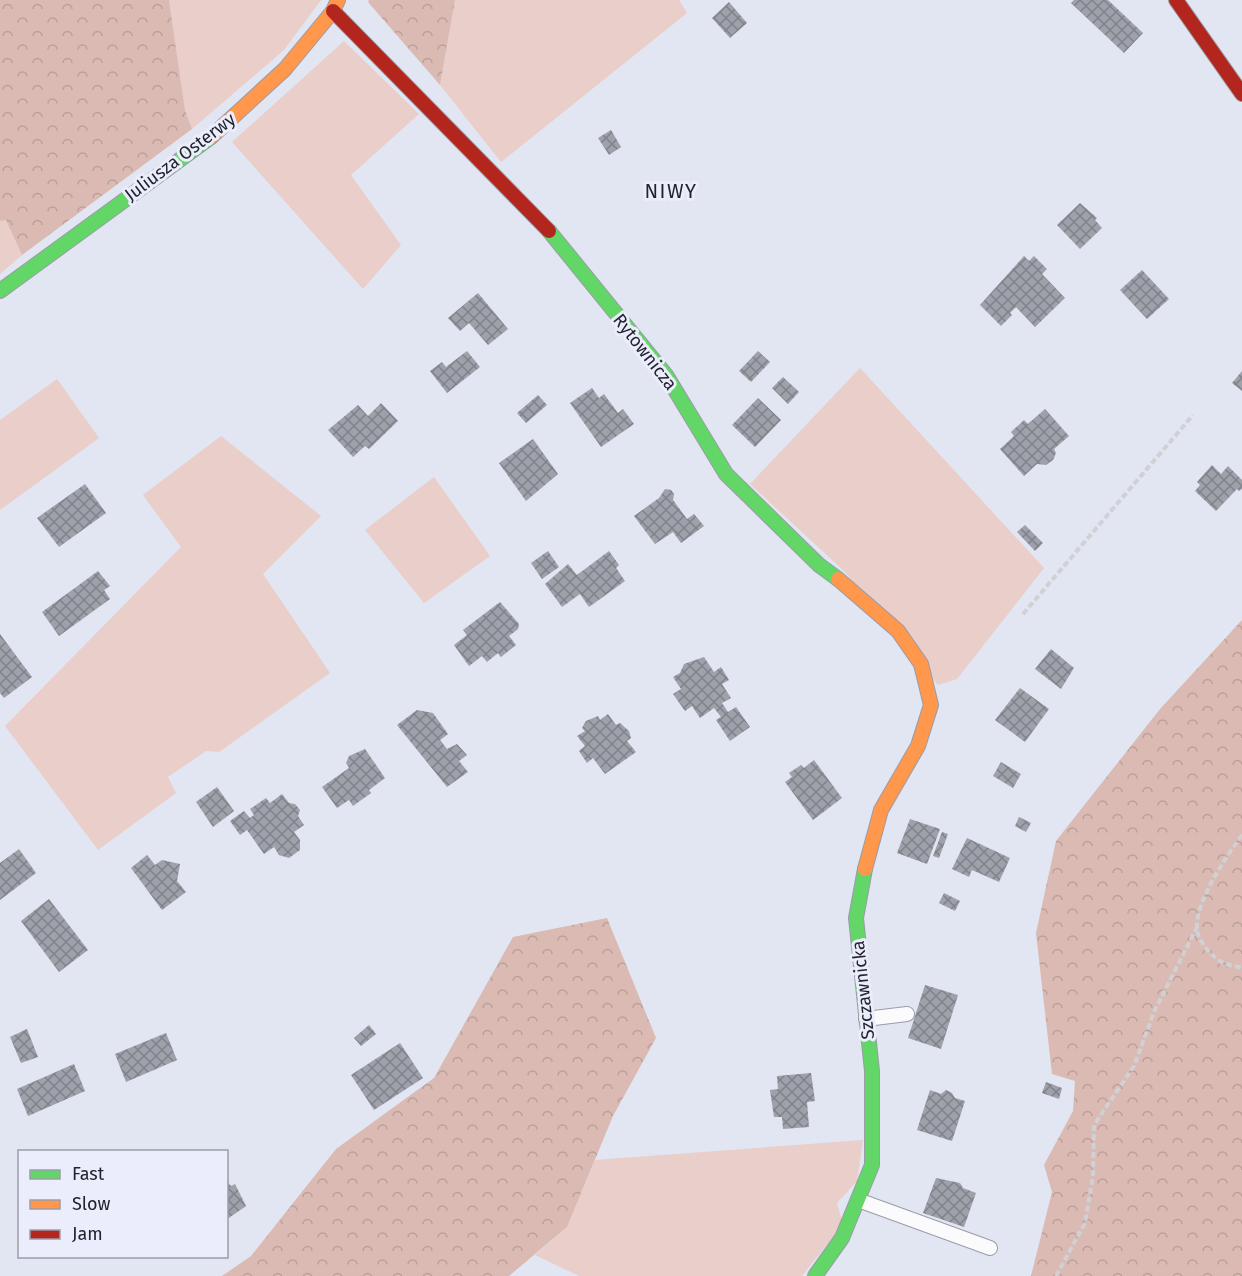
<svg xmlns="http://www.w3.org/2000/svg" width="1242" height="1276" viewBox="0 0 1242 1276" font-family="'Fira Sans',sans-serif">
	<style>
		.green { fill: #e9cec9 }
		.forest { fill: url(#forest-crowns) }
		.building { fill: url(#building-cross-hatch) }
		.lines { fill: none; stroke-linecap: round; stroke-linejoin: round }
		.lane-casing { stroke: #9a9ca6; stroke-width: 16 }
		.fast-casing { stroke: #9a9ca6; stroke-width: 16 }
		.slow-casing { stroke: #9a9ca6; stroke-width: 16 }
		.jam-casing { stroke: #9a9ca6; stroke-width: 16 }
		.path { stroke: #d0d1d5; stroke-width: 4; stroke-dasharray: 6 3; stroke-linecap: butt }
		.lane { stroke: #fbfbfd; stroke-width: 14 }
		.fast { stroke: #63d668; stroke-width: 14 }
		.slow { stroke: #ff974d; stroke-width: 14 }
		.jam { stroke: #b3261e; stroke-width: 14 }
		.labels { text-anchor: middle; dominant-baseline: central; stroke-width: 6; stroke-linejoin: round; paint-order: stroke }
		.street-label { font-size: 18px; fill: #22242d; stroke: #ebedfc }
		.neighbourhood-label { font-size: 20px; letter-spacing: 1.5px; fill: #22242d; stroke: #ebedfc }
	</style>
	<defs>
		<pattern id="forest-crowns" width="20" height="18" patternUnits="userSpaceOnUse" patternTransform="scale(1.5)"><rect width="20" height="18" fill="#dabab3"/><path d="M2 6a3 3 0 1 1 6 0M12 15a3 3 0 1 1 6 0" fill="none" stroke="#bba09a"/></pattern>
		<pattern id="building-cross-hatch" width="8" height="8" patternUnits="userSpaceOnUse" patternTransform="scale(1.5)"><rect width="8" height="8" fill="#9ea0aa"/><path d="M0 0l8 8M0 8l8-8" fill="none" stroke="#80828b"/></pattern>
	</defs>
	<rect width="100%" height="100%" fill="#e2e5f2"/>
	<!-- green -->
	<g class="green">
		<polygon points="169,0 321,0 284,50 192,129 185,110"/>
		<polygon points="455,0 679,0 687,13 501,162 440,85"/>
		<polygon points="344,41 419,114 351,175 401,245 363,289 232,142"/>
		<polygon points="6,219 22,255 0,274 0,221"/>
		<polygon points="860,368 1044,568 957,679 938,685 844,571 750,484"/>
		<polygon points="57,379 99,438 0,510 0,420"/>
		<polygon points="221,436 321,516 263,574 330,673 219,752 206,751 168,777 176,793 98,850 5,726 181,547 143,495"/>
		<polygon points="434,477 490,556 424,603 365,530"/>
		<polygon points="863,1140 857,1181 837,1203 843,1224 802,1276 579,1276 535,1255 567,1227 595,1160"/>
	</g>
	<!-- forest -->
	<g class="forest">
		<polygon points="0,0 169,0 185,110 192,129 22,255 6,220 0,221"/>
		<polygon points="369,0 455,0 440,85 368,2"/>
		<polygon points="1242,620 1242,1276 1031,1276 1052,1192 1044,1165 1073,1111 1075,1081 1052,1074 1036,933 1056,841 1160,709"/>
		<polygon points="607,918 656,1038 613,1116 567,1227 509,1276 222,1276 251,1256 336,1149 434,1078 513,937"/>
	</g>
	<!-- building -->
	<g class="building">
		<polygon points="1074,0 1108,0 1143,33 1124,53 1071,3"/>
		<polygon points="729,2 747,23 730,38 712,18"/>
		<polygon points="611,130 621,147 609,155 598,138"/>
		<polygon points="1080,203 1097,218 1095,220 1102,228 1080,249 1057,225"/>
		<polygon points="1024,256 1029,261 1034,256 1047,269 1042,274 1065,298 1035,327 1016,307 1010,313 1012,315 1001,326 980,305"/>
		<polygon points="1142,270 1169,299 1147,319 1120,290"/>
		<polygon points="478,293 508,329 488,345 469,323 460,331 448,318"/>
		<polygon points="467,351 480,367 447,393 430,371 442,362 446,367"/>
		<polygon points="758,351 770,362 751,382 739,371"/>
		<polygon points="1242,371 1242,391 1232,383"/>
		<polygon points="783,377 799,392 788,404 772,388"/>
		<polygon points="592,388 599,398 604,394 618,413 623,409 634,424 601,447 570,403"/>
		<polygon points="538,395 547,405 526,423 517,413"/>
		<polygon points="758,398 781,420 755,447 732,425"/>
		<polygon points="381,403 398,421 369,449 365,446 353,457 328,430 358,405 368,416"/>
		<polygon points="1045,409 1069,436 1054,449 1056,453 1053,460 1046,465 1037,464 1024,476 1000,449 1014,436 1011,432 1024,420 1028,424"/>
		<polygon points="533,439 558,474 526,501 499,463"/>
		<polygon points="1212,465 1221,474 1228,466 1242,480 1242,489 1239,491 1237,489 1216,511 1195,491 1200,485 1197,482"/>
		<polygon points="85,484 106,513 59,547 37,518"/>
		<polygon points="665,489 671,490 674,494 673,500 687,519 694,514 704,526 681,543 673,532 655,544 634,516 659,498"/>
		<polygon points="1025,525 1043,543 1035,551 1017,532"/>
		<polygon points="548,551 559,567 542,579 531,563"/>
		<polygon points="609,551 619,565 616,568 625,581 589,607 580,594 562,607 545,584 568,564 577,575"/>
		<polygon points="98,571 110,586 104,590 110,599 59,636 42,612"/>
		<polygon points="500,602 519,624 518,629 509,636 516,645 501,657 498,653 487,662 482,656 469,666 454,645 467,635 463,630"/>
		<polygon points="0,634 32,677 4,698 0,693"/>
		<polygon points="1051,649 1074,668 1061,689 1035,669"/>
		<polygon points="704,657 714,672 721,667 729,680 722,684 731,698 722,703 728,712 736,707 750,727 730,741 716,720 721,717 714,708 700,718 692,706 685,711 673,694 681,689 673,677 680,673 684,664"/>
		<polygon points="1020,688 1049,709 1025,742 995,720"/>
		<polygon points="417,710 433,713 448,734 440,740 447,749 457,744 467,755 459,761 468,772 447,787 397,725"/>
		<polygon points="608,714 616,725 620,723 629,731 631,738 627,741 636,752 605,774 593,758 587,763 579,751 585,746 577,736 585,731 582,728 586,721 598,716 600,720"/>
		<polygon points="365,749 385,778 369,790 371,793 353,806 349,800 337,808 322,787 349,768 346,763 349,756"/>
		<polygon points="814,760 842,798 813,820 785,782 792,777 789,773 801,765 804,768"/>
		<polygon points="1001,762 1021,774 1013,788 993,776"/>
		<polygon points="217,787 234,811 213,827 196,802"/>
		<polygon points="282,794 289,803 295,804 300,810 298,816 304,825 294,832 300,840 300,850 289,858 279,855 274,847 264,854 247,830 240,835 230,821 244,811 250,818 254,815 250,809 266,798 270,803"/>
		<polygon points="1019,817 1031,823 1026,832 1015,826"/>
		<polygon points="910,819 940,829 927,864 897,853"/>
		<polygon points="942,832 948,834 939,858 933,856"/>
		<polygon points="967,838 1010,858 999,882 972,870 969,877 952,869"/>
		<polygon points="19,849 36,873 0,900 0,863"/>
		<polygon points="147,855 155,865 162,860 180,864 177,881 186,892 162,910 131,868"/>
		<polygon points="944,893 960,901 955,911 939,903"/>
		<polygon points="49,899 88,950 59,972 21,921"/>
		<polygon points="925,985 958,995 941,1049 908,1038"/>
		<polygon points="369,1025 376,1034 361,1046 354,1038"/>
		<polygon points="27,1029 38,1057 21,1063 10,1037"/>
		<polygon points="166,1033 177,1060 126,1082 115,1054"/>
		<polygon points="400,1043 423,1078 374,1110 351,1075"/>
		<polygon points="74,1064 85,1091 28,1116 17,1089"/>
		<polygon points="811,1073 815,1101 807,1102 809,1127 783,1129 782,1117 774,1117 770,1090 778,1089 777,1076"/>
		<polygon points="1046,1082 1062,1088 1059,1099 1042,1093"/>
		<polygon points="930,1090 941,1094 946,1090 952,1093 955,1098 965,1101 952,1141 917,1130"/>
		<polygon points="936,1178 960,1183 963,1188 976,1193 964,1227 923,1213"/>
		<polygon points="226,1180 231,1186 235,1184 246,1206 226,1220"/>
	</g>
	<g class="lines">
		<defs>
			<g id="lane">
				<polyline points="866,1019 907,1014"/>
				<polyline points="858,1200 990,1248"/>
			</g>
			<g id="fast">
				<polyline points="549,231 666,375 726,474 819,565 838,579"/>
				<polyline points="0,291 211,137"/>
				<polyline points="815,1276 842,1238 872,1165 872,1071 856,918 865,869"/>
			</g>
			<g id="slow">
				<polyline points="211,137 285,69 333,11 338,0"/>
				<polyline points="838,579 898,631 921,664 931,705 918,746 881,810 865,869"/>
			</g>
			<g id="jam">
				<polyline points="1176,0 1242,94"/>
				<polyline points="333,11 549,231"/>
			</g>
		</defs>
		<!-- lane casing -->
		<use href="#lane" class="lane-casing"/>
		<!-- fast casing -->
		<use href="#fast" class="fast-casing"/>
		<!-- slow casing -->
		<use href="#slow" class="slow-casing"/>
		<!-- jam casing -->
		<use href="#jam" class="jam-casing"/>
		<!-- path -->
		<g class="path">
			<polyline points="1023,614 1193,415"/>
			<path d="M1242 835C1227 855 1196 901 1197 927 1197 939 1207 951 1216 958 1222 964 1234 966 1242 968"/>
			<polyline points="1056,1276 1085,1223 1093,1176 1094,1125 1134,1066 1154,1012 1197,927"/>
		</g>
		<!-- lane -->
		<use href="#lane" class="lane"/>
		<!-- fast -->
		<use href="#fast" class="fast"/>
		<!-- slow -->
		<use href="#slow" class="slow"/>
		<!-- jam -->
		<use href="#jam" class="jam"/>
	</g>
	<g class="labels">
		<!-- street labels -->
		<g class="street-label">
			<text transform="translate(180 157) rotate(-37)">Juliusza Osterwy</text>
			<text transform="translate(645 352) rotate(52)">Rytownicza</text>
			<text transform="translate(863 990) rotate(-96)">Szczawnicka</text>
		</g>
		<!-- neighbourhood labels -->
		<g class="neighbourhood-label">
			<text x="671" y="191">NIWY</text>
		</g>
	</g>
	<!-- legend -->
	<rect x="18" y="1150" width="210" height="108" fill="#ebedfc" stroke="#9b9da9" stroke-width="1.5"/>
	<rect x="30" y="1170" width="30" height="9" fill="#63d668" stroke="#9b9da9" stroke-width="1.5"/>
	<text x="72" y="1180" font-size="18" fill="#22242d">Fast</text>
	<rect x="30" y="1200" width="30" height="9" fill="#ff974d" stroke="#9b9da9" stroke-width="1.5"/>
	<text x="72" y="1210" font-size="18" fill="#22242d">Slow</text>
	<rect x="30" y="1230" width="30" height="9" fill="#b3261e" stroke="#9b9da9" stroke-width="1.5"/>
	<text x="72" y="1240" font-size="18" fill="#22242d">Jam</text>
</svg>
